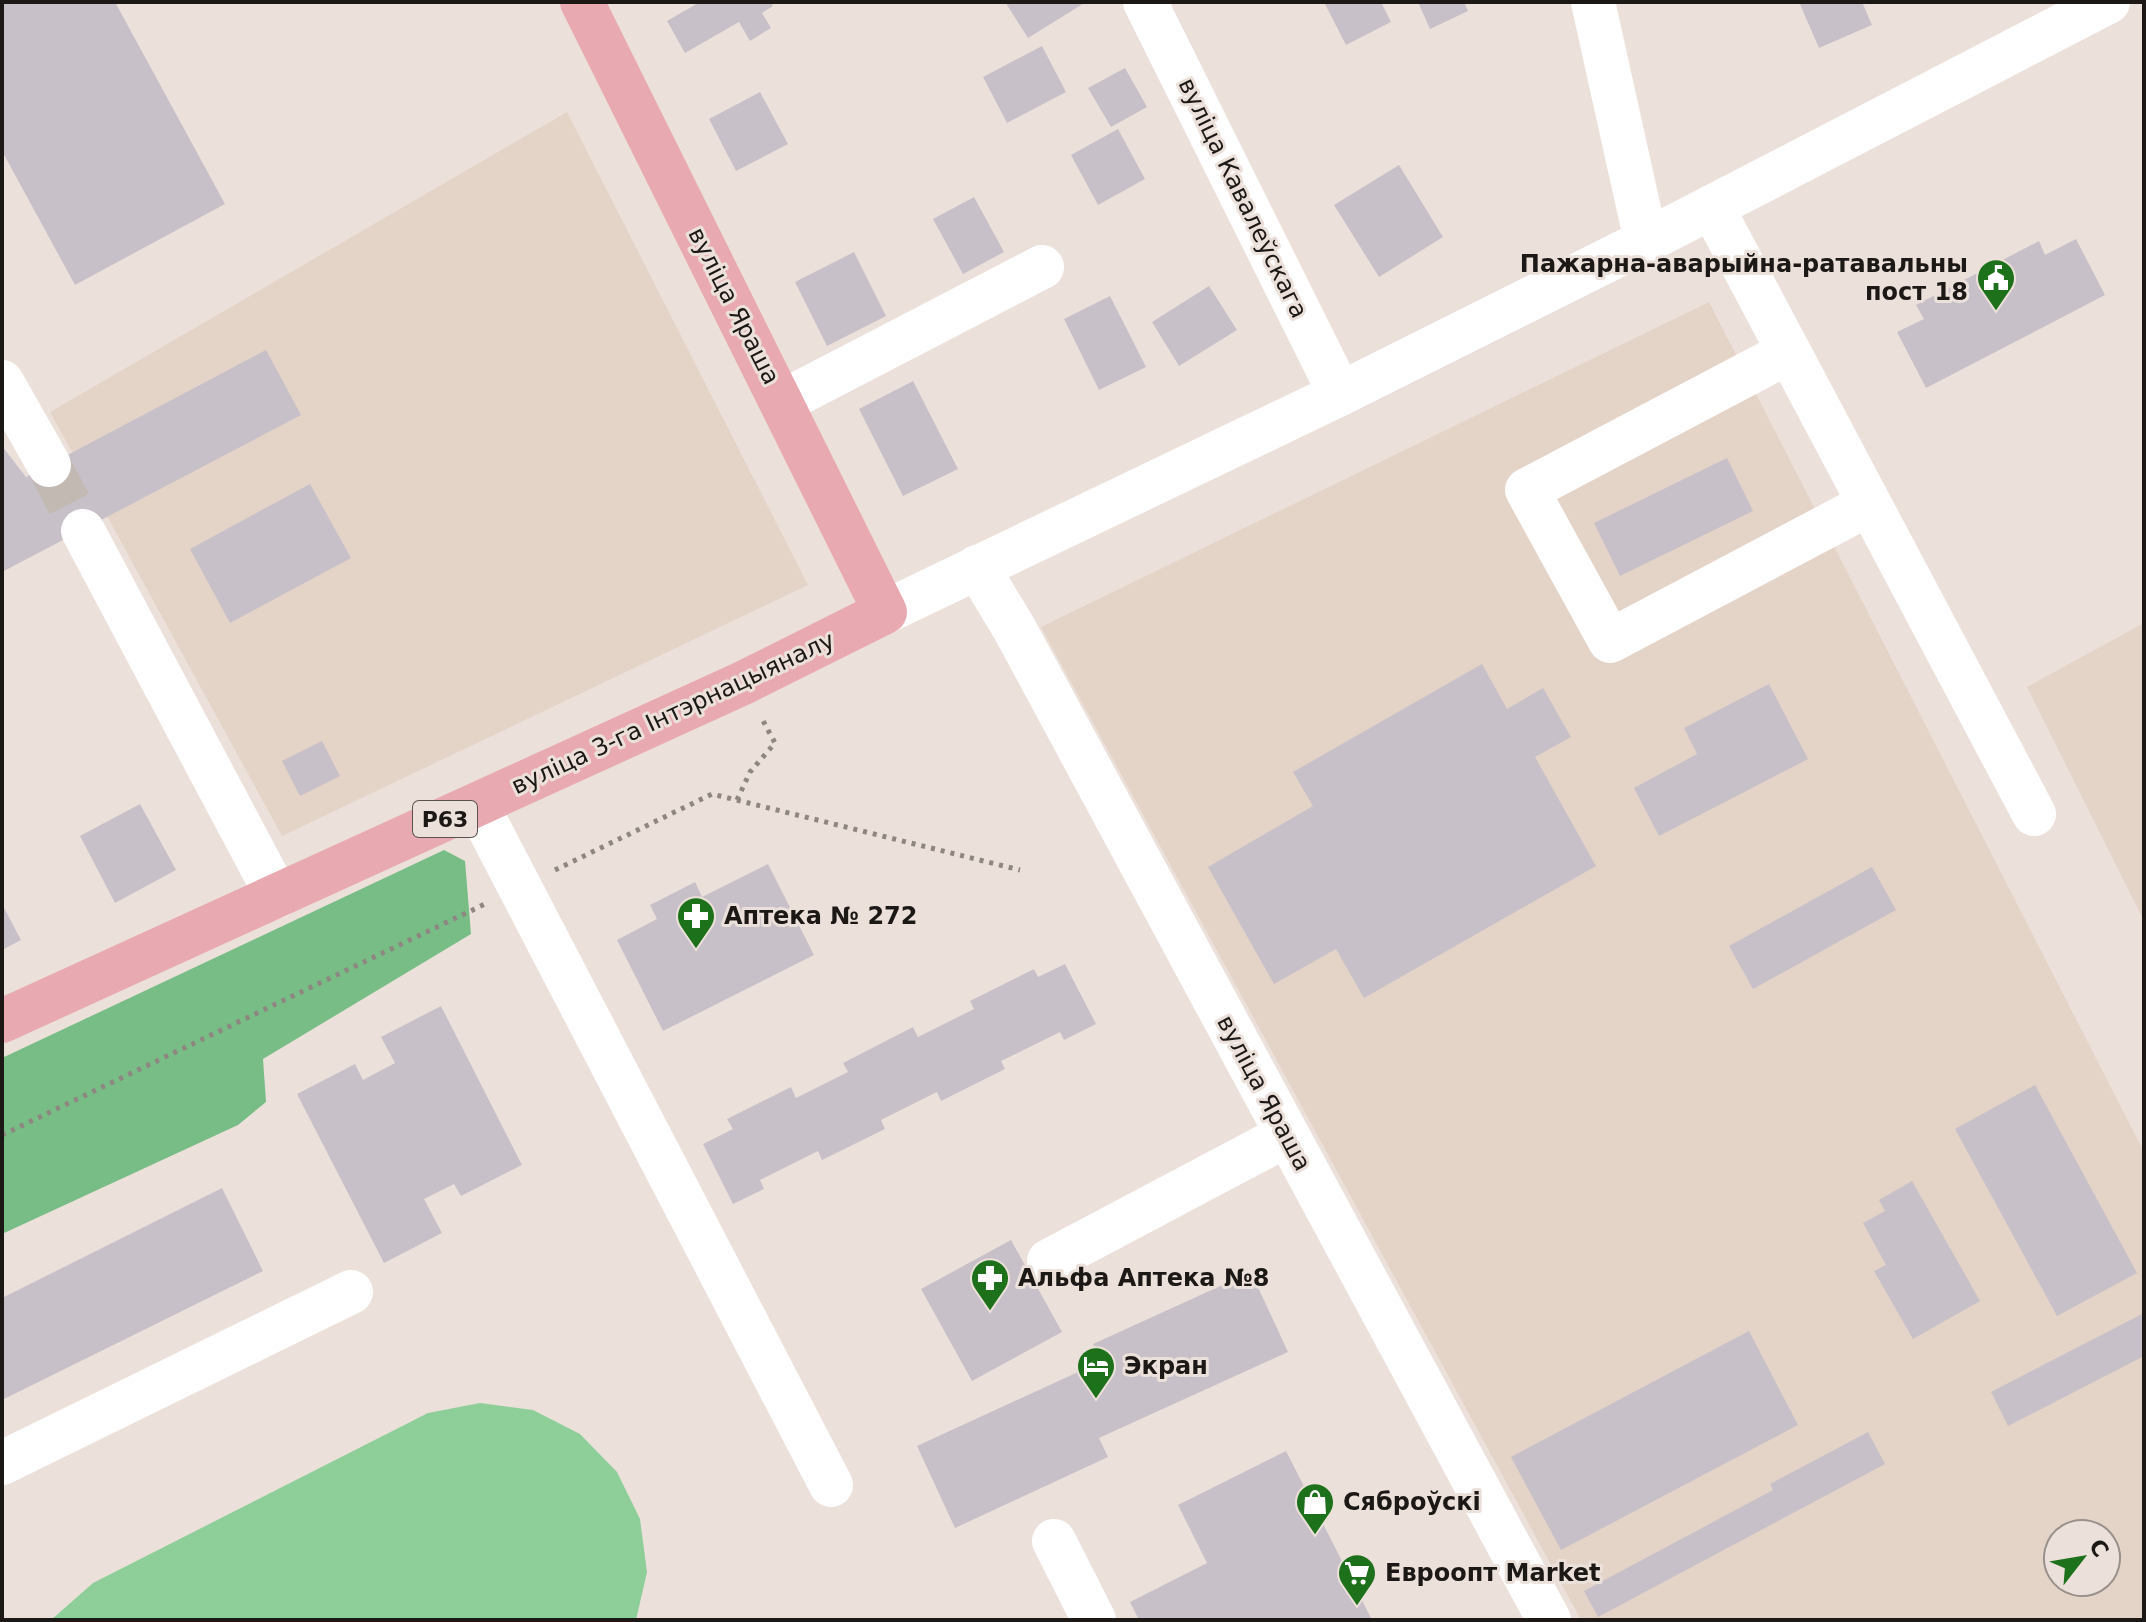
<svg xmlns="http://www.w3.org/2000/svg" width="2146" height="1622" viewBox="0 0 2146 1622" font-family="'DejaVu Sans',sans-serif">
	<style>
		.built { fill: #e4d3c7; fill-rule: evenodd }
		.green { fill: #8dce99 }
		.forest { fill: #78bd85 }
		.building { fill: #c7c0c9 }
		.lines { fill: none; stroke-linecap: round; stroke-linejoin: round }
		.minor-tunnel { stroke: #c2b9b3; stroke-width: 44; stroke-dasharray: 44 22; stroke-linecap: butt }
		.path { stroke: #8e8681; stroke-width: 5; stroke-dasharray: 4 6; stroke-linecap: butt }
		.minor { stroke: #fff; stroke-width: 44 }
		.major { stroke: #e9a9b1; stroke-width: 44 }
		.labels { text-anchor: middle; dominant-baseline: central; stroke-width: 6; stroke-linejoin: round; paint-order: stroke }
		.shield { fill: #ece1da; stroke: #5a5451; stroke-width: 2 }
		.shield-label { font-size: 22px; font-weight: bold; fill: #1c1816 }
		.street-label { font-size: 24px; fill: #1c1816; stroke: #ece1da }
		.poi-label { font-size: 24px; font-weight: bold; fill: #1c1816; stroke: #ece1da; text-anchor: start }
	</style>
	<rect width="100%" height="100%" fill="#ece1da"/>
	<!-- built -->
	<g class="built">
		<polygon points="567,112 808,585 282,836 50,412"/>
		<path d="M1709 302 2144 1152V1620H1581L1041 627ZM2058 1534H2106V1582H2058Z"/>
		<polygon points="2144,623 2144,921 2027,687"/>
	</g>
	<!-- green -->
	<polygon class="green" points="480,1403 533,1410 580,1434 617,1472 640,1519 647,1572 636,1620 51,1620 93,1583 428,1413"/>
	<!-- forest -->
	<polygon class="forest" points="444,850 465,861 471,934 263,1059 266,1102 238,1125 2,1234 2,1058"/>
	<!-- building -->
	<g class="building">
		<polygon points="2,2 115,2 225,204 75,285 2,151"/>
		<polygon points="700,2 771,2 773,6 762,13 771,28 750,41 739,22 685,53 667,21"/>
		<polygon points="1005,2 1086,2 1028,38"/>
		<polygon points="1324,2 1381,2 1391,22 1346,45"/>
		<polygon points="1418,2 1464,2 1468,11 1430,29"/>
		<polygon points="1799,2 1862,2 1872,25 1819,48"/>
		<polygon points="1042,46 1066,92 1007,123 983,77"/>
		<polygon points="1125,68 1147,107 1111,127 1088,88"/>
		<polygon points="760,92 788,144 736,171 709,119"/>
		<polygon points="1118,129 1145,179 1098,205 1071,155"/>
		<polygon points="1399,165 1443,237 1379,277 1334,205"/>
		<polygon points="974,197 1004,252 963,274 933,219"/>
		<polygon points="2076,239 2105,295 1926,388 1897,332 1924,319 1916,305 2039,241 2045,255"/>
		<polygon points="854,252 886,316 827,346 795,282"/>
		<polygon points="1209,286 1237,330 1179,366 1152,322"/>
		<polygon points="1110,296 1146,367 1099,390 1064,319"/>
		<polygon points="266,350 301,415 2,572 2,446 26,477"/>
		<polygon points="913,381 958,469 903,496 859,409"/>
		<polygon points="1727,458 1753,511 1620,576 1594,523"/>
		<polygon points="310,484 351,558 230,623 190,549"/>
		<polygon points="1482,664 1507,709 1543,688 1571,737 1535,757 1596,866 1364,998 1336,949 1274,984 1208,867 1313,806 1293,772"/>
		<polygon points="1769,684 1808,759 1659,836 1634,788 1697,754 1684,728"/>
		<polygon points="322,741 340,776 300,796 282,761"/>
		<polygon points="140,804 176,870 115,903 80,836"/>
		<polygon points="768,864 814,955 663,1031 617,940 657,919 650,905 695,882 702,897"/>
		<polygon points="1872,867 1896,910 1753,989 1729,946"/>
		<polygon points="2,904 21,940 2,950"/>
		<polygon points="1065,964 1096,1024 1064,1040 1060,1032 1001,1061 1005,1069 941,1101 937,1092 881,1120 885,1129 822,1160 818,1151 760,1180 764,1189 733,1204 703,1144 733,1129 727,1119 791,1087 796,1098 848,1072 843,1063 913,1027 918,1037 974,1009 970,1001 1034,969 1038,977"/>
		<polygon points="441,1006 522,1165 461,1196 454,1184 424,1199 442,1233 384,1263 297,1094 355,1064 363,1080 395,1063 381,1037"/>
		<polygon points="2035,1085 2137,1273 2057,1316 1955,1129"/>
		<polygon points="1912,1181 1980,1301 1913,1339 1874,1271 1886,1265 1863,1223 1885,1211 1879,1200"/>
		<polygon points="222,1188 263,1271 2,1400 2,1298"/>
		<polygon points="1011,1240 1062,1332 972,1381 921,1289"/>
		<polygon points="1251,1272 1288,1352 1099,1438 1108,1457 955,1528 917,1446 1102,1361 1093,1344"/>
		<polygon points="2144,1313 2144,1356 2008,1426 1991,1392"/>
		<polygon points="1749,1331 1798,1425 1561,1550 1511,1457"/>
		<polygon points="1868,1432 1885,1464 1598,1617 1584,1591 1773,1490 1770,1484"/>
		<polygon points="1286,1451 1372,1620 1139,1620 1130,1602 1207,1563 1178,1505"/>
	</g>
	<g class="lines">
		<!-- minor-tunnel -->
		<polyline class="minor-tunnel" points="49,465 83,531"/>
		<!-- path -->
		<g class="path">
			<polyline points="737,800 750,772 775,743 761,717"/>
			<polyline points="555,870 712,794 1020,870"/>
			<polyline points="2,1135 485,904"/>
		</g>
		<!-- minor -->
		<g class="minor">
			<polyline points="1145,2 1340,394"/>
			<polyline points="1593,2 1646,241"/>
			<polyline points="1712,207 2034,814"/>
			<polyline points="1789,352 1527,490 1610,641 1869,504"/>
			<polyline points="2,382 49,465"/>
			<polyline points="782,402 1042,267"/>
			<polyline points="83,531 277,896"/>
			<polyline points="977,567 1014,628 1549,1620"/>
			<polyline points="885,612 1340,394 1646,241 2108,2"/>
			<polyline points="477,805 831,1485"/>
			<polyline points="1049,1261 1287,1135"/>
			<polyline points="2,1463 351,1292"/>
			<polyline points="1054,1541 1094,1620"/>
		</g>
		<!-- major -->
		<polyline class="major" points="2,1021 743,683 885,612 582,2"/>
	</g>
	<!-- icons -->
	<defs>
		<symbol id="civic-pin" viewBox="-11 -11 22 30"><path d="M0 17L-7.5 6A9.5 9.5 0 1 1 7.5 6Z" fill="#1e711b" stroke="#ece1da"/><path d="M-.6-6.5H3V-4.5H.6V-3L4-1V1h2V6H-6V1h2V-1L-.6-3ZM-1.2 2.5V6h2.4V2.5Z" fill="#fff"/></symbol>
		<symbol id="pharmacy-pin" viewBox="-11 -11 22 30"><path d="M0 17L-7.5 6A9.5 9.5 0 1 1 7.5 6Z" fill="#1e711b" stroke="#ece1da"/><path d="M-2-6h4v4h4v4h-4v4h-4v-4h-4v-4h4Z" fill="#fff"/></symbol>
		<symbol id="hotel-pin" viewBox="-11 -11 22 30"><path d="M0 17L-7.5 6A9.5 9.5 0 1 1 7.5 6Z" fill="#1e711b" stroke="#ece1da"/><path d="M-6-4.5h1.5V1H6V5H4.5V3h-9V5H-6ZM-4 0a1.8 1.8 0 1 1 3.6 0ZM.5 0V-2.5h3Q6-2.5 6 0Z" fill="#fff"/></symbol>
		<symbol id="shop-pin" viewBox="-11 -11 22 30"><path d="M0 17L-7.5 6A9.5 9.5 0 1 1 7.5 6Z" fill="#1e711b" stroke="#ece1da"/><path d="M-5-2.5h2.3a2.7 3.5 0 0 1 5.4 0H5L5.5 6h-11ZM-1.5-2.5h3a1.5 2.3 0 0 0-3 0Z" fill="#fff"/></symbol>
		<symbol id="supermarket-pin" viewBox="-11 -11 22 30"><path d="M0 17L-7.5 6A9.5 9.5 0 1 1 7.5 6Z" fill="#1e711b" stroke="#ece1da"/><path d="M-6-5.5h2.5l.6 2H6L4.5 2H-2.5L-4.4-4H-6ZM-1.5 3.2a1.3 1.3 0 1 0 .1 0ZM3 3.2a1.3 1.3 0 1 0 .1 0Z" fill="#fff"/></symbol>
	</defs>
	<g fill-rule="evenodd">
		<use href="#civic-pin" x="1974" y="256" width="44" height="60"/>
		<use href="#pharmacy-pin" x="674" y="894" width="44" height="60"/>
		<use href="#pharmacy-pin" x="968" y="1256" width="44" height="60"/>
		<use href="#hotel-pin" x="1074" y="1344" width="44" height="60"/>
		<use href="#shop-pin" x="1293" y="1480" width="44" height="60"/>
		<use href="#supermarket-pin" x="1335" y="1551" width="44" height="60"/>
	</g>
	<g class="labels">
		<!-- shield labels -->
		<rect class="shield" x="413" y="801" width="64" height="36" rx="6"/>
		<g class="shield-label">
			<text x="445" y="819">Р63</text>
		</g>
		<!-- street labels -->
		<g class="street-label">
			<text transform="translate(1243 198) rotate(64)">вуліца Кавалеўскага</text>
			<text transform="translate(734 306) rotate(63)">вуліца Яраша</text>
			<text transform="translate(673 713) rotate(-25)">вуліца 3-га Інтэрнацыяналу</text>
			<text transform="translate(1264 1093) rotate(62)">вуліца Яраша</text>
		</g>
		<!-- poi labels -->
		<g class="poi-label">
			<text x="1968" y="264" text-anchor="end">Пажарна-аварыйна-ратавальны<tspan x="1968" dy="28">пост 18</tspan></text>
			<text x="724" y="916">Аптека № 272</text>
			<text x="1018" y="1278">Альфа Аптека №8</text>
			<text x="1124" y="1366">Экран</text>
			<text x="1343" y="1502">Сяброўскі</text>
			<text x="1385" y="1573">Евроопт Market</text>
		</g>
	</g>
	<!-- border -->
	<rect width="2146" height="1622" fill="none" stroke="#1c1816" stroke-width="8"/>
	<!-- north arrow -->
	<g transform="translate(2082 1558) rotate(59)"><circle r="38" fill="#ece1da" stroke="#99918c" stroke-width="2"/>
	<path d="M0-6L14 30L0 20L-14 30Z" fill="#1e711b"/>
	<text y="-12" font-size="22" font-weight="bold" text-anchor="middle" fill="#1c1816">С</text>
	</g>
</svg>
